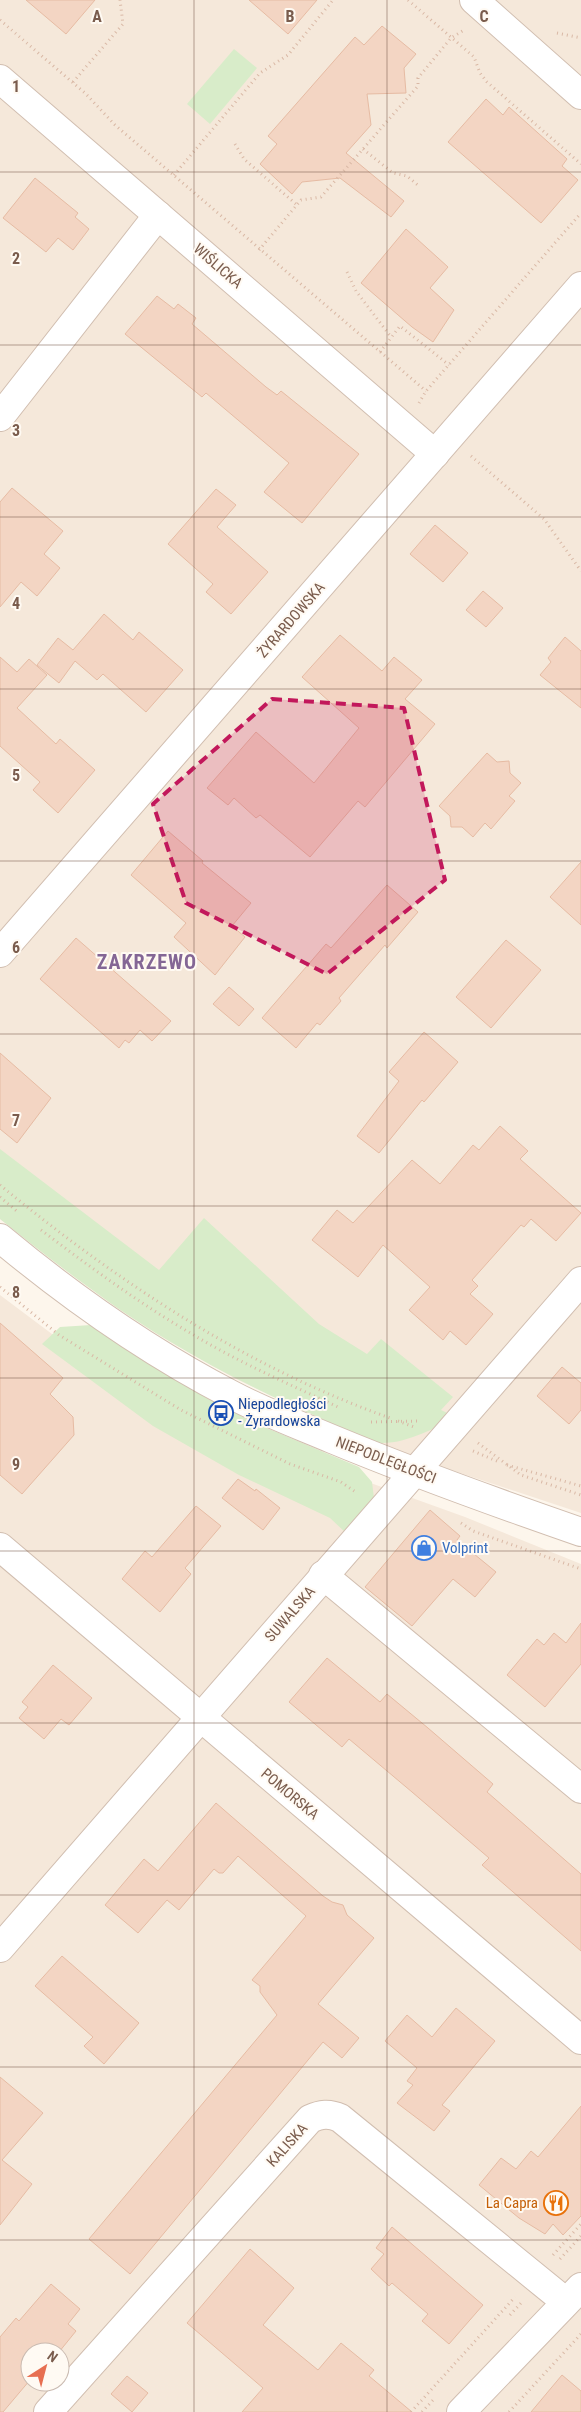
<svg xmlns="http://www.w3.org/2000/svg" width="581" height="2412" viewBox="0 0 581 2412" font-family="'Roboto Condensed',sans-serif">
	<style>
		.residential { fill: #f5e8da; fill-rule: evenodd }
		.green { fill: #d8ecc9 }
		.building { fill: #f3d5c3; stroke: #e6bba3 }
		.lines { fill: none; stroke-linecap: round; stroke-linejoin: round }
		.minor-casing { stroke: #d1beb0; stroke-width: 30 }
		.path { stroke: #d9b8a5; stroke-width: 3; stroke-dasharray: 1 4; stroke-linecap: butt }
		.minor { stroke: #fff; stroke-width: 28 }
		.marked { fill: #c2185b; fill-opacity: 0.2; stroke: #c2185b; stroke-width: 4; stroke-dasharray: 10 6; stroke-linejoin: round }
		.grid { fill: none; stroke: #7a5c4d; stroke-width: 1; stroke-opacity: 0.55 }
		.labels { text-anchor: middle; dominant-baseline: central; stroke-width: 4; stroke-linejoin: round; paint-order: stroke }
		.street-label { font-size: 15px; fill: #7a5c4d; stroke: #fffaf3 }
		.transit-label { font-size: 15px; fill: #164399; stroke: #fffaf3; text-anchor: start }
		.shop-label { font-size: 15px; fill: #366cbe; stroke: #fffaf3; text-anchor: start }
		.food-label { font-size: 15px; fill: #c56008; stroke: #fffaf3; text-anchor: end }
		.district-label { font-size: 20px; font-weight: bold; letter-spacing: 1px; fill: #846695; stroke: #fffaf3 }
		.grid-label { font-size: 16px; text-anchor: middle; font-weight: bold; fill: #7a5c4d; stroke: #fffaf3; stroke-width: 4; stroke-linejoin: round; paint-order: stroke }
	</style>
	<rect width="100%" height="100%" fill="#fdf6ec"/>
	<!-- residential -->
	<g class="residential">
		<polygon points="0,0 581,0 581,1513 424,1461 361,1436 236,1379 169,1341 109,1302 0,1219"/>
		<path d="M0 1295 140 1400 465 1517 581 1564V2412H0ZM30 2352H60V2382H30Z"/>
	</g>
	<!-- green -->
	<g class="green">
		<polygon points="234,49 257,68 210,124 187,104"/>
		<path d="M0 1149 159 1270 204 1218 319 1324 367 1354 381 1339 453 1397 441 1410 460 1419C433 1426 411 1443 382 1443 364 1442 335 1425 318 1417 267 1395 217 1370 169 1341 110 1306 54 1262 0 1219Z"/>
		<polygon points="91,1325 141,1359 205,1397 255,1423 359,1467 372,1482 374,1498 346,1533 330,1518 239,1475 153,1426 42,1344 60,1327"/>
	</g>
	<!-- building -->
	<g class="building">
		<polygon points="26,0 95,0 66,34"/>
		<polygon points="249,0 317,0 288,34"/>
		<polygon points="382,26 416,54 404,68 406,93 367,94 371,125 346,153 404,201 391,217 340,178 302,182 292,194 260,164 277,144 268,136 355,37 364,45"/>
		<polygon points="486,99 503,115 509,107 567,159 562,166 578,180 541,223 448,142"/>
		<polygon points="35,178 78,213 75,217 89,229 73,250 58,238 46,252 3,218"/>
		<polygon points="406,229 448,267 430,288 454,310 433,342 412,327 361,283"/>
		<polygon points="157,296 174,309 178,304 196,318 192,324 266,387 277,395 281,391 359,454 302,523 264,492 289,463 206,393 202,397 125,334"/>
		<polygon points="12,488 63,531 44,554 60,568 37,596 21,582 0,607 0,502"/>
		<polygon points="216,489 236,505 217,527 268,572 231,614 206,592 213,584 168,544"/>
		<polygon points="435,525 468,553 443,582 410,554"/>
		<polygon points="483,591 503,608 486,627 466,610"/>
		<polygon points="104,614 133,640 139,632 183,670 146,712 103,674 97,680 75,661 59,683 37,665 58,638 73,650"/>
		<polygon points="340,635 382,671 394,657 422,680 405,699 435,724 365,807 358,801 310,857 260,815 256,818 234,798 228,805 207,788 256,732 314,783 359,728 302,677"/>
		<polygon points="565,637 581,651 581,708 540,675 551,662 548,658"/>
		<polygon points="0,657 17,672 29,659 47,675 17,708 56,744 60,739 95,770 58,813 33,790 40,782 0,746"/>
		<polygon points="487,753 497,762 509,761 510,773 521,783 509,796 515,801 491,829 485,823 473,837 462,827 451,827 450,816 439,806"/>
		<polygon points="168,831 203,861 202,863 251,903 232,926 245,937 215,975 174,937 186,923 131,875"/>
		<polygon points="581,862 581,925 550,897"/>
		<polygon points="387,885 418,912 387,948 385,945 339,998 341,1001 320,1025 317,1023 296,1048 262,1018 326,944 331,948"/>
		<polygon points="76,938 171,1021 152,1041 140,1030 129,1043 125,1040 119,1048 40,979"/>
		<polygon points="506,940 541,970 491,1028 456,997"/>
		<polygon points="229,987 254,1009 239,1026 213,1004"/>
		<polygon points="424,1032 458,1062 424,1102 422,1100 379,1153 357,1136 399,1081 389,1072"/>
		<polygon points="0,1053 51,1098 17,1143 0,1129"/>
		<polygon points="500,1126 528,1151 520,1159 581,1213 556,1241 531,1219 524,1227 521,1225 472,1280 478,1286 470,1294 493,1314 466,1345 450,1331 443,1340 409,1310 430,1287 383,1245 358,1277 312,1240 337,1210 353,1223 412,1160 440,1184 473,1145 479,1150"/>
		<polygon points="0,1323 63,1378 50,1394 73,1417 74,1435 22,1494 0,1475"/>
		<polygon points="562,1367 581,1383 581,1410 569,1424 537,1396"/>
		<polygon points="238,1479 255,1491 256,1489 280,1508 263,1530 222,1498"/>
		<polygon points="196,1506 221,1526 185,1568 191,1574 160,1612 122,1579 145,1551 152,1557"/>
		<polygon points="430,1510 460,1536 457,1540 496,1572 475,1597 453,1579 412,1626 365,1587"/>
		<polygon points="581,1623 581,1664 545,1707 507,1675 537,1639 544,1645 554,1633 566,1643"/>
		<polygon points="327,1658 380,1702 387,1694 428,1728 493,1784 487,1792 581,1874 581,1951 482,1865 489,1858 412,1792 349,1739 342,1747 289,1702"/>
		<polygon points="53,1665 92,1698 69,1725 61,1719 44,1739 19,1718 28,1707 22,1702"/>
		<polygon points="216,1803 323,1896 332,1902 343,1905 347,1915 374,1938 318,2004 359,2038 342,2058 323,2042 130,2274 89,2239 277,2015 260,1992 260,1986 252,1980 306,1916 238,1856 223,1873 219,1873 214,1869 179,1910 167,1900 138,1933 105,1905 144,1859 158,1871"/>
		<polygon points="62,1956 139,2023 104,2064 84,2046 93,2037 35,1986"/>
		<polygon points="456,2008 495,2041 442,2105 450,2111 434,2131 397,2103 413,2085 407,2081 417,2068 385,2041 407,2015 432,2037"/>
		<polygon points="0,2077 43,2113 2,2160 32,2184 0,2225"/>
		<polygon points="581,2106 581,2216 563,2235 553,2224 545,2234 519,2218 479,2185 501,2158 516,2169 531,2151 538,2157"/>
		<polygon points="392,2227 483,2305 449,2344 422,2321 428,2314 392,2283 389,2286 371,2269 384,2254 376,2248"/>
		<polygon points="250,2249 294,2288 263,2325 318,2370 341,2343 374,2370 369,2376 412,2412 242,2412 263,2388 187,2323"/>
		<polygon points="51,2284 80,2309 68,2324 76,2331 59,2352 30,2352 30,2380 3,2412 0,2412 0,2337 16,2318 19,2321"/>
		<polygon points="562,2375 581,2391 581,2412 531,2412"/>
		<polygon points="127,2376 148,2393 132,2412 111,2394"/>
	</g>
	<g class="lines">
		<defs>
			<g id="minor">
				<polyline points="474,0 581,95"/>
				<polyline points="0,79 435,454"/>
				<polyline points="0,417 158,215"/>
				<polyline points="0,953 581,286"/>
				<path d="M0 1238C72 1298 149 1352 232 1395 264 1412 299 1425 332 1439 414 1473 497 1503 581 1532"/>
				<polyline points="0,1547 581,2040"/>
				<polyline points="323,1575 581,1789"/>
				<polyline points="0,1948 581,1281"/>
				<path d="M48 2412 310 2119C321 2114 329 2113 340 2118L566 2302"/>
				<polyline points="461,2412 581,2287"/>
			</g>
		</defs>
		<!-- minor casing -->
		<use href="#minor" class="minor-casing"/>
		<!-- path -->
		<g class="path">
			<polyline points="408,0 474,57 480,73 487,82 581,164"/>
			<polyline points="0,20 86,94 115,125 426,391"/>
			<polyline points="557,33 581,38"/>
			<polyline points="73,82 123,24 120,0"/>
			<polyline points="235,144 244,159 297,205"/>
			<polyline points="363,149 393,173 407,176 420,187"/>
			<polyline points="174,175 260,73 288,55 333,0"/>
			<polyline points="259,250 301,200 321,197 418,86 418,78 451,38 464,30"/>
			<polyline points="347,272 356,291 391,337"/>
			<polyline points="380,352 400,326 449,365"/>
			<polyline points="419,403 426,391 581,213"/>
			<polyline points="471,456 544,519 581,571"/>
			<path d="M0 1185C118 1282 247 1368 393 1419"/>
			<polyline points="0,1197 19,1213"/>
			<path d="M41 1230C90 1267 139 1303 192 1334 238 1362 289 1384 338 1407"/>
			<polyline points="0,1287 59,1335 181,1410 290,1464 341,1482 357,1493"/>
			<polyline points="398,1421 414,1427"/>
			<polyline points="371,1422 419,1421"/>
			<polyline points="478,1443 521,1475 581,1495"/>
			<polyline points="473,1451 499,1462"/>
			<polyline points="507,1465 581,1486"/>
			<polyline points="461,1523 473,1531 581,1569"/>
			<polyline points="553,2255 581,2224"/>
			<polyline points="560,2259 581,2236"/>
			<polyline points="510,2315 521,2303"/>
			<polyline points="411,2412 515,2297"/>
			<polyline points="422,2412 434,2399"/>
			<polyline points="509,2412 581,2334"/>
		</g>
		<!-- minor -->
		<use href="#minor" class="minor"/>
	</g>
	<!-- marked area -->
	<path class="marked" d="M272 699 404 708 445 880 327 974 186 903 153 804Z"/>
	<!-- grid -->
	<path class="grid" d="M194 0V2412M387 0V2412M0 172H581M0 345H581M0 517H581M0 689H581M0 861H581M0 1034H581M0 1206H581M0 1378H581M0 1551H581M0 1723H581M0 1895H581M0 2067H581M0 2240H581"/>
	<!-- icons -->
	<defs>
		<symbol id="bus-ring" viewBox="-11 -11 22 22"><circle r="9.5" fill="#fffaf3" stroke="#1a4fb4" stroke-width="1.5"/><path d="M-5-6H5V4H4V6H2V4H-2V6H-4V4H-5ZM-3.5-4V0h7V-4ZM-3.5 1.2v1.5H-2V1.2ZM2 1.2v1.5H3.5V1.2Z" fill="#1a4fb4"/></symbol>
		<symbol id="shop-ring" viewBox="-11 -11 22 22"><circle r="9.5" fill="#fffaf3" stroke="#3f7fe0" stroke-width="1.5"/><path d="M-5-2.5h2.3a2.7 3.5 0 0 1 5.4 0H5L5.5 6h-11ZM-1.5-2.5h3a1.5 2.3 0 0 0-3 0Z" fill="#3f7fe0"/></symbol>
		<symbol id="restaurant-ring" viewBox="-11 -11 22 22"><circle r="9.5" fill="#fffaf3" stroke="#e8710a" stroke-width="1.5"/><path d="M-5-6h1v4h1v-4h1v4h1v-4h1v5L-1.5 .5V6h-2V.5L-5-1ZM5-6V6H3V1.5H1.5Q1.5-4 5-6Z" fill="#e8710a"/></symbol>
	</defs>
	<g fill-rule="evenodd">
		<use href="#bus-ring" x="207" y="1399" width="28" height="28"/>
		<use href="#shop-ring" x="410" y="1534" width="28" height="28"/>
		<use href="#restaurant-ring" x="542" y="2189" width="28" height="28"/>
	</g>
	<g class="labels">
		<!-- street labels -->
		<g class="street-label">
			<text transform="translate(218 266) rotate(41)">WIŚLICKA</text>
			<text transform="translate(291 620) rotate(-49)">ŻYRARDOWSKA</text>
			<text transform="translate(386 1460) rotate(21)">NIEPODLEGŁOŚCI</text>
			<text transform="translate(290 1614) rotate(-49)">SUWALSKA</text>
			<text transform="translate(290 1794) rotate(40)">POMORSKA</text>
			<text transform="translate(287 2145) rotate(-48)">KALISKA</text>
		</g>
		<!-- transit labels -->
		<g class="transit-label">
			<text x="238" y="1404">Niepodległości<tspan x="238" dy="17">- Żyrardowska</tspan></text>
		</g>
		<!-- shop labels -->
		<g class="shop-label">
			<text x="442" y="1548">Volprint</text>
		</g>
		<!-- food labels -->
		<g class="food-label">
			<text x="538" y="2203">La Capra</text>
		</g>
		<!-- district labels -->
		<g class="district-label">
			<text x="147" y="962">ZAKRZEWO</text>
		</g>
	</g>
	<g class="grid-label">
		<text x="97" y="22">A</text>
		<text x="290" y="22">B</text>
		<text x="484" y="22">C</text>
		<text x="16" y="92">1</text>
		<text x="16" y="264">2</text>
		<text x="16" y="436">3</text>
		<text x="16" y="609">4</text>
		<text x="16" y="781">5</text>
		<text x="16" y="953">6</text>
		<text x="16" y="1126">7</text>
		<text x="16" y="1298">8</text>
		<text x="16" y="1470">9</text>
	</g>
	<!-- north arrow -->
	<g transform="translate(45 2367) rotate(36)"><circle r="24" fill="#fffaf3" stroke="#cabbb1"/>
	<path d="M0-4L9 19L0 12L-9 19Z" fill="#e76f51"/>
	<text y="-8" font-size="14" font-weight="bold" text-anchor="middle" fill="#7a5c4d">N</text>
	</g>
</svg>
